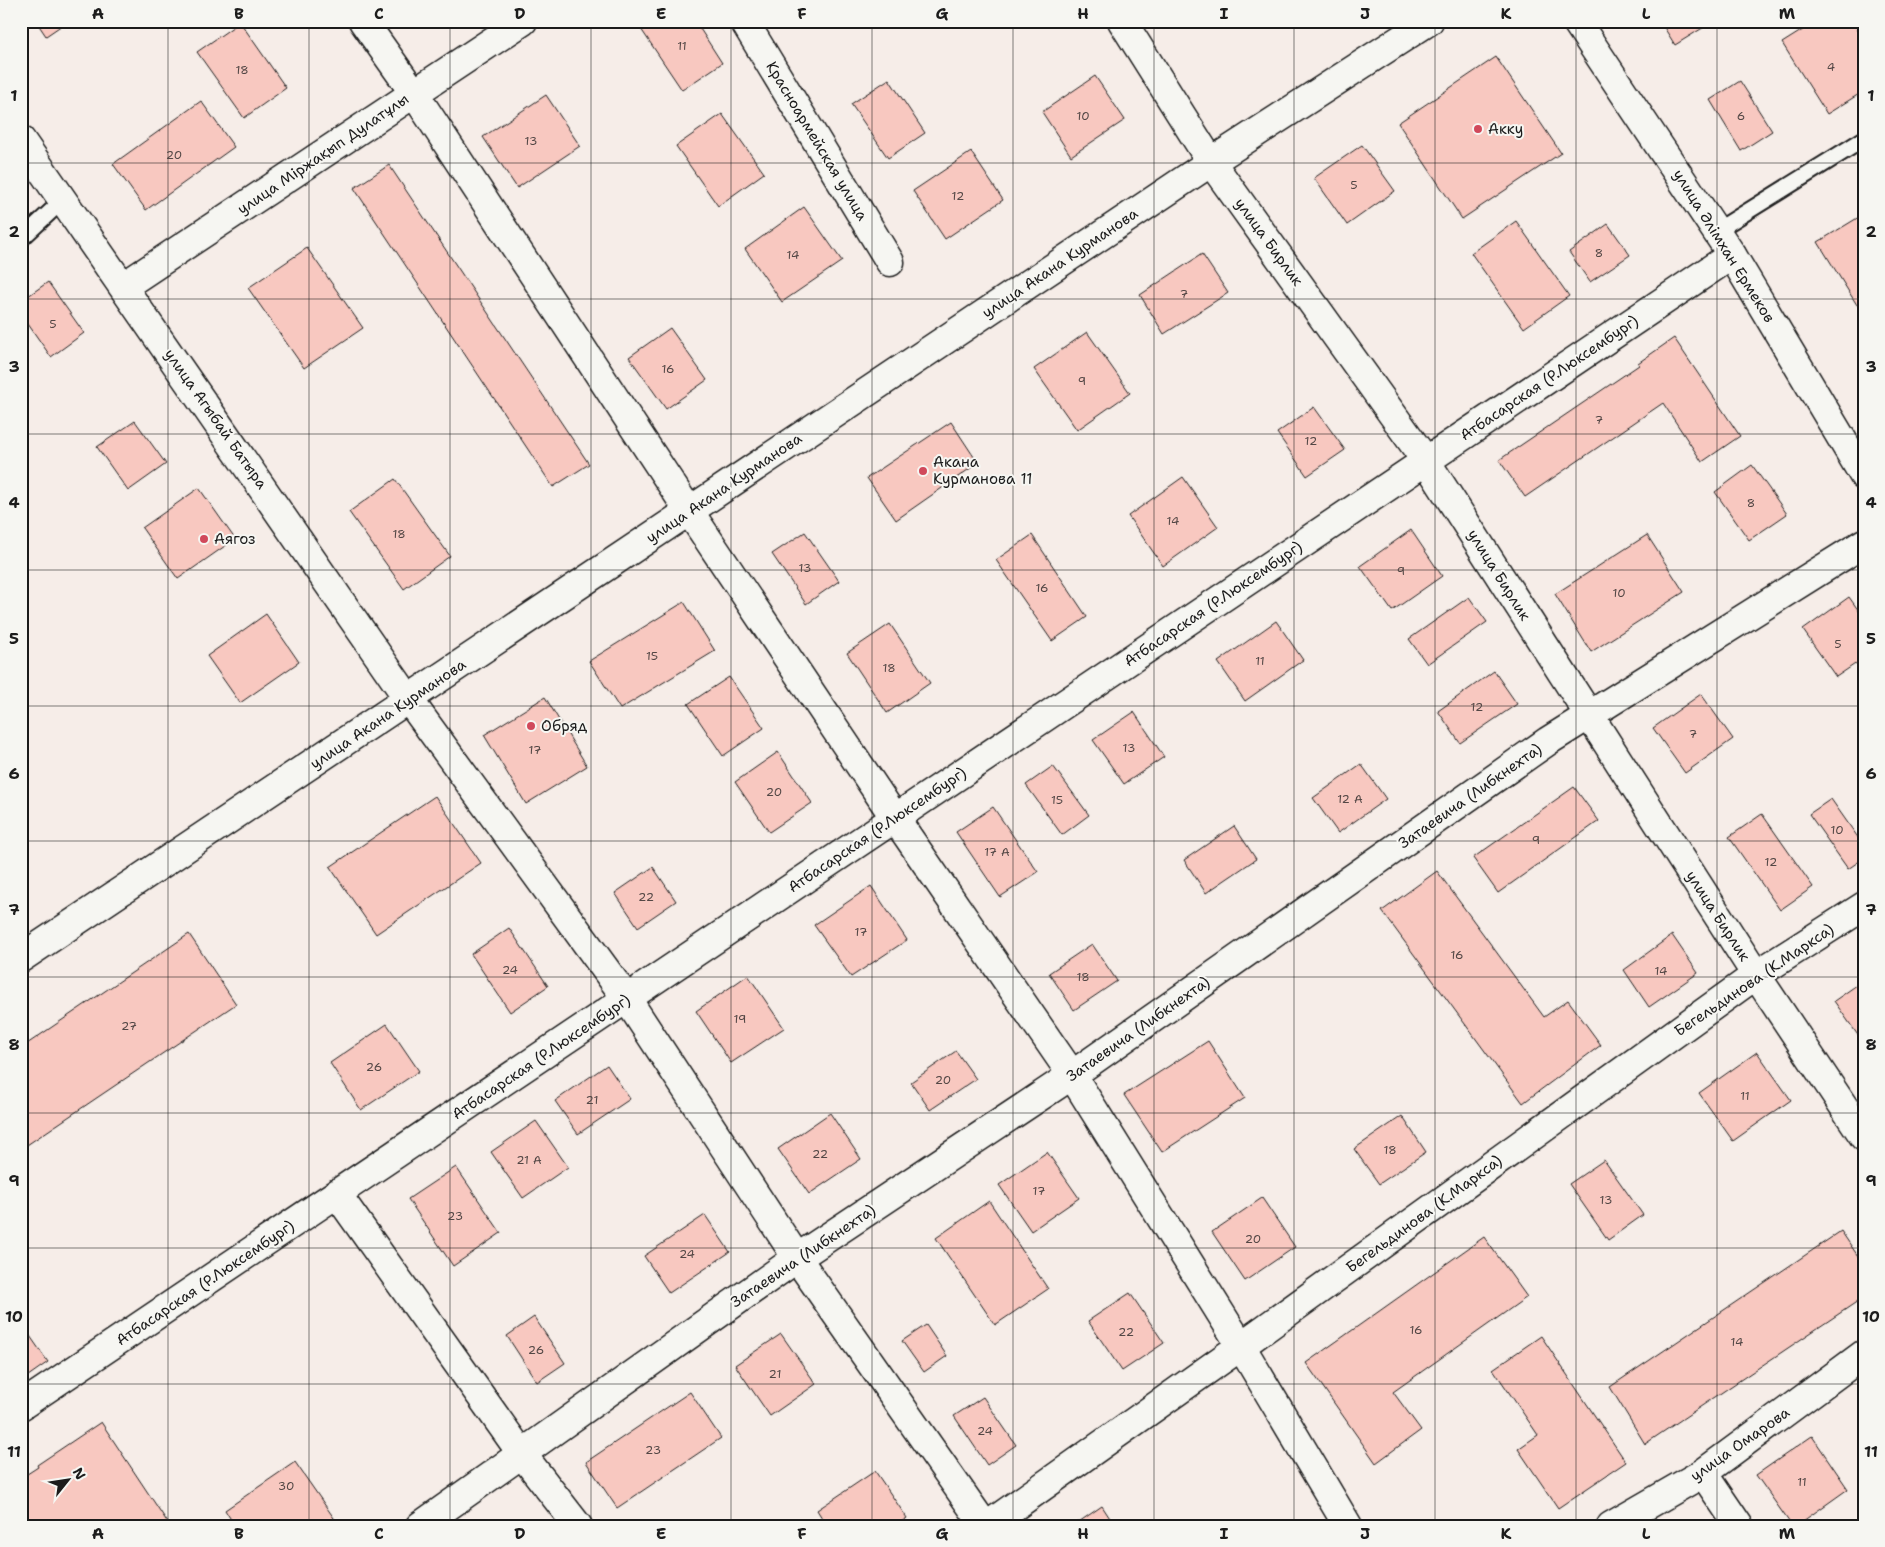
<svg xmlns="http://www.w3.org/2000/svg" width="1885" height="1547" viewBox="0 0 1885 1547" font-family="'Shantell Sans',sans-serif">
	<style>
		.building { fill: #f8c8c0; stroke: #1c1c1c }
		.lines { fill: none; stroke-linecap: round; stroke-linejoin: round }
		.service-casing { stroke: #1c1c1c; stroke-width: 19 }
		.minor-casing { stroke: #1c1c1c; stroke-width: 31 }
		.secondary-casing { stroke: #1c1c1c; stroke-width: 31 }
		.service { stroke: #f6f6f2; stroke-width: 15 }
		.minor { stroke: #f6f6f2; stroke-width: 28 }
		.secondary { stroke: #f6f6f2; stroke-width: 28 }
		.grid { fill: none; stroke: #1c1c1c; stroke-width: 1; stroke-opacity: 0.55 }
		.poi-dot { fill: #d1495b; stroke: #f6f6f2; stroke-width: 2 }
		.labels { text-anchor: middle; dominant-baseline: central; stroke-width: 4; stroke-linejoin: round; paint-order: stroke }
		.number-label { font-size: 12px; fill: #534745 }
		.poi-label { font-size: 15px; fill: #1c1c1c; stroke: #f6f6f2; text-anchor: start }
		.street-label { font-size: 15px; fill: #1c1c1c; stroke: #f6f6f2 }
		.neatline { fill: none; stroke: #1c1c1c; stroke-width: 2 }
		.grid-label { font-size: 16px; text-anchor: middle; font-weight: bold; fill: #1c1c1c }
	</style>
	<rect width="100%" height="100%" fill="#f6ede8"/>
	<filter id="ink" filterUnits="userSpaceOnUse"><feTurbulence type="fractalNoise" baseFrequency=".02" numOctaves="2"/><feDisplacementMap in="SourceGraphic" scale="10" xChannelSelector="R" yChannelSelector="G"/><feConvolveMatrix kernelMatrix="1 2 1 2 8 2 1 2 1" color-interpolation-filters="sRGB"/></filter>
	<g filter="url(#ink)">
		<!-- building -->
		<g class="building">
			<polygon points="36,21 68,21 46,36"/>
			<polygon points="653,21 695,21 722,63 682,90 641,29"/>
			<polygon points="1660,21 1714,21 1675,45"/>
			<polygon points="1817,21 1852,21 1864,40 1864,91 1827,114 1782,43"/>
			<polygon points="240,22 286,88 244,118 197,52"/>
			<polygon points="1496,57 1561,153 1462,219 1398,123"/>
			<polygon points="1095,76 1125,120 1071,156 1042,112"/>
			<polygon points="889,79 925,133 888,158 851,104"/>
			<polygon points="1740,81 1772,131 1741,151 1710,100"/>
			<polygon points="546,95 580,146 517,188 483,137"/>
			<polygon points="201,101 234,147 146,210 113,164"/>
			<polygon points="722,114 764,173 718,206 676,146"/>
			<polygon points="1362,145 1395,191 1347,225 1314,178"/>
			<polygon points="971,152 1003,200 945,239 913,191"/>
			<polygon points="389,165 589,464 553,487 354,188"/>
			<polygon points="804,207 842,261 782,302 745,249"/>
			<polygon points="1864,214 1864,301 1857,305 1818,242"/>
			<polygon points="1516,221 1569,296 1524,328 1471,253"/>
			<polygon points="1608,224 1630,255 1590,282 1569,252"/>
			<polygon points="307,248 363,328 304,368 248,288"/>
			<polygon points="1202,254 1228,293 1164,334 1140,295"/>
			<polygon points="48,282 84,333 51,357 21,314 21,301"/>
			<polygon points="670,328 707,380 666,409 629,357"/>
			<polygon points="1087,332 1130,393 1077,430 1034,369"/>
			<polygon points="1674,338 1740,436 1702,462 1663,403 1525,497 1499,460 1639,365 1638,363"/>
			<polygon points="1314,407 1345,450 1307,476 1277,433"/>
			<polygon points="135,421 166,464 128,491 97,447"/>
			<polygon points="951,422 978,463 896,520 867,478"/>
			<polygon points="1752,465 1787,514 1749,540 1715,492"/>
			<polygon points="1183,477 1218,527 1163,566 1128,516"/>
			<polygon points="395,479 450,556 404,589 349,512"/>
			<polygon points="199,488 235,539 178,579 142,528"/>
			<polygon points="1411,530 1442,576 1392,611 1360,566"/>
			<polygon points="805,532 839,581 806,604 772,554"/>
			<polygon points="1032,535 1087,617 1052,641 996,560"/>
			<polygon points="1647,535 1684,592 1591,652 1555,594"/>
			<polygon points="1469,597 1487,622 1427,664 1409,639"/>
			<polygon points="1849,597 1864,618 1864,658 1836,677 1803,630"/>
			<polygon points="684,602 715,651 620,709 589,661"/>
			<polygon points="266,614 299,662 240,703 207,656"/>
			<polygon points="1276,621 1303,660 1245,701 1218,662"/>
			<polygon points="890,624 930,683 887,713 847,653"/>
			<polygon points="1494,671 1517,704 1460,743 1438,711"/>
			<polygon points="729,677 764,728 723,756 688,704"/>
			<polygon points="1701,694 1733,739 1685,773 1653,728"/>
			<polygon points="545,697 587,766 526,804 484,735"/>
			<polygon points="1134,712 1164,757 1124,784 1093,740"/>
			<polygon points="778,752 812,803 769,832 735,782"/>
			<polygon points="1361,764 1386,799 1338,833 1313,798"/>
			<polygon points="1053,766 1089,815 1062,835 1026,785"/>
			<polygon points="1574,787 1599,821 1498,893 1473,858"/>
			<polygon points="435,796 481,863 376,934 330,867"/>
			<polygon points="1831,799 1864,846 1864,858 1848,869 1809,814"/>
			<polygon points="993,807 1038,872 1000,897 956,832"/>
			<polygon points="1762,814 1813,887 1780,910 1729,837"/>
			<polygon points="1234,826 1256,859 1206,893 1184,860"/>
			<polygon points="653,867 676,901 638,927 615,893"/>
			<polygon points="1437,871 1544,1017 1568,1000 1601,1045 1523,1103 1382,911"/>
			<polygon points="871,886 907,940 851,977 814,925"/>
			<polygon points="509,928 548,986 510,1012 471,954"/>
			<polygon points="189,934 236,1004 21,1149 21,1048"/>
			<polygon points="1672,935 1698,973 1649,1007 1624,970"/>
			<polygon points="1092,944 1117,981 1074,1010 1049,973"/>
			<polygon points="748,975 784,1028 731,1063 696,1011"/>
			<polygon points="1864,980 1864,1039 1862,1041 1834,1001"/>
			<polygon points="387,1024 419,1071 361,1110 330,1063"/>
			<polygon points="1208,1041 1245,1098 1162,1152 1124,1095"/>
			<polygon points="956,1051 976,1079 930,1110 911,1082"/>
			<polygon points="1757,1052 1791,1100 1733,1141 1699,1093"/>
			<polygon points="607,1065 630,1099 578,1134 555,1101"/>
			<polygon points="830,1113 861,1159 809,1194 778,1149"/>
			<polygon points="1402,1116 1426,1152 1379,1184 1354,1149"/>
			<polygon points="536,1121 568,1167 523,1198 491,1152"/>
			<polygon points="1047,1152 1079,1198 1031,1231 999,1185"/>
			<polygon points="1604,1160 1643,1215 1608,1240 1569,1184"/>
			<polygon points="456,1167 501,1233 453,1266 408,1199"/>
			<polygon points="1262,1198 1295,1247 1245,1281 1212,1232"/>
			<polygon points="989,1201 1048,1289 995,1325 936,1238"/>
			<polygon points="705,1215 730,1252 669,1293 644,1256"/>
			<polygon points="1841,1231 1864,1265 1864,1297 1645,1444 1610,1387"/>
			<polygon points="1484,1237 1527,1297 1393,1392 1421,1430 1376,1463 1306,1363"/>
			<polygon points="1130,1293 1164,1343 1122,1371 1088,1321"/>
			<polygon points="534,1317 565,1363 537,1382 507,1336"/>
			<polygon points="21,1323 48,1362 21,1381"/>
			<polygon points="926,1325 947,1356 924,1372 902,1341"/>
			<polygon points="781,1334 816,1384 770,1416 735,1365"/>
			<polygon points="1541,1336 1626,1462 1558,1508 1518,1449 1538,1435 1493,1369"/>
			<polygon points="690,1392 721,1438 617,1508 586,1462"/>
			<polygon points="983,1397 1016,1445 987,1465 954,1416"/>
			<polygon points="101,1422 170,1526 21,1526 21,1478 38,1467 37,1465"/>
			<polygon points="1812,1436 1848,1489 1796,1526 1792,1526 1756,1475"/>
			<polygon points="295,1462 336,1521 330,1526 235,1526 225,1510"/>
			<polygon points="875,1471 907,1518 895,1526 827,1526 817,1510"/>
			<polygon points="1102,1506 1115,1526 1073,1526"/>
		</g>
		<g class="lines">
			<defs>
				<g id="service">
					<polyline points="1716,231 1864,139"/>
					<polyline points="21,239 63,200"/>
				</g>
				<g id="minor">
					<polyline points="363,21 414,93 689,511 895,818 1072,1075 1241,1346 1348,1526"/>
					<polyline points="744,21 890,262"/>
					<polyline points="1122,21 1211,162 1426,461 1756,975 1864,1137"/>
					<polyline points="1576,21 1732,255 1864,476"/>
					<polyline points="21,140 409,700 627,999 797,1258 985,1526"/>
					<polyline points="124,286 523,21"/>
					<polyline points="337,1194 522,1454 578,1526"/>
					<polyline points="21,1406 1732,255"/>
					<polyline points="1703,1473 1739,1526"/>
					<polyline points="420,1526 797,1258 1072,1075 1548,741 1864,543"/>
					<polyline points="987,1526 1241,1346 1756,975 1864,906"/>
					<polyline points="1611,1526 1703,1473 1864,1354"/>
				</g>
				<polyline id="secondary" points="21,958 1211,162 1429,21"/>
			</defs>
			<!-- service casing -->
			<use href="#service" class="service-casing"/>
			<!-- minor casing -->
			<use href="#minor" class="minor-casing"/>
			<!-- secondary casing -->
			<use href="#secondary" class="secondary-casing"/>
			<!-- service -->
			<use href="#service" class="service"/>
			<!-- minor -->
			<use href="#minor" class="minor"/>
			<!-- secondary -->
			<use href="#secondary" class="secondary"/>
		</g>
	</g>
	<!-- grid -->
	<path class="grid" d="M168 21V1526M309 21V1526M450 21V1526M591 21V1526M731 21V1526M872 21V1526M1013 21V1526M1154 21V1526M1294 21V1526M1435 21V1526M1576 21V1526M1717 21V1526M21 163H1864M21 299H1864M21 434H1864M21 570H1864M21 706H1864M21 841H1864M21 977H1864M21 1113H1864M21 1248H1864M21 1384H1864"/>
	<!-- markers -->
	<g class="poi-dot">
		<circle cx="1478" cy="129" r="5"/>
		<circle cx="923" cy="471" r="5"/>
		<circle cx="204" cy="539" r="5"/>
		<circle cx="531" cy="726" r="5"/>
	</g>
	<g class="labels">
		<!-- number labels -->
		<g class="number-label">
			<text x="682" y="46">11</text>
			<text x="1831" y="67">4</text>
			<text x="242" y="70">18</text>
			<text x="1083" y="116">10</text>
			<text x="1741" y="116">6</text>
			<text x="531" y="141">13</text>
			<text x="174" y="155">20</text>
			<text x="1354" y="185">5</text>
			<text x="958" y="196">12</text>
			<text x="1599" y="253">8</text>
			<text x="793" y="255">14</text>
			<text x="1184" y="294">7</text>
			<text x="53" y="324">5</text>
			<text x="668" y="369">16</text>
			<text x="1082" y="381">9</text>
			<text x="1599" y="420">7</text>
			<text x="1311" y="441">12</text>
			<text x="1751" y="503">8</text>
			<text x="1173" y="521">14</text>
			<text x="399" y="534">18</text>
			<text x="805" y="568">13</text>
			<text x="1401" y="571">9</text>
			<text x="1042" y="588">16</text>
			<text x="1619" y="593">10</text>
			<text x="1838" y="644">5</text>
			<text x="652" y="656">15</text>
			<text x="1260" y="661">11</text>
			<text x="889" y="668">18</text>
			<text x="1477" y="707">12</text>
			<text x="1693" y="734">7</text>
			<text x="1129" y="748">13</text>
			<text x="535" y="750">17</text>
			<text x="774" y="792">20</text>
			<text x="1350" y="799">12 А</text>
			<text x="1057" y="800">15</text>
			<text x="1837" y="830">10</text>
			<text x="1536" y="840">9</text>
			<text x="997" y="852">17 А</text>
			<text x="1771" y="862">12</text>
			<text x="646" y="897">22</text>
			<text x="861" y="932">17</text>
			<text x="1457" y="955">16</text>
			<text x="510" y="970">24</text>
			<text x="1661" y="971">14</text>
			<text x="1083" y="977">18</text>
			<text x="740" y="1019">19</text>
			<text x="129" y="1026">27</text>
			<text x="374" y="1067">26</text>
			<text x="943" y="1080">20</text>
			<text x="1745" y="1096">11</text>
			<text x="592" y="1100">21</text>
			<text x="1390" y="1150">18</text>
			<text x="820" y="1154">22</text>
			<text x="529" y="1160">21 А</text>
			<text x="1039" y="1191">17</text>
			<text x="1606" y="1200">13</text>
			<text x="455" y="1216">23</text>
			<text x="1253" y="1239">20</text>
			<text x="687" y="1254">24</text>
			<text x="1416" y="1330">16</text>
			<text x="1126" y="1332">22</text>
			<text x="1737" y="1342">14</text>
			<text x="536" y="1350">26</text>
			<text x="775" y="1374">21</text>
			<text x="985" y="1431">24</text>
			<text x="653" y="1450">23</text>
			<text x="1802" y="1482">11</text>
			<text x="286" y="1486">30</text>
		</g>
		<!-- poi labels -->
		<g class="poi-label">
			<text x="1488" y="129">Акку</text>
			<text x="933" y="462">Акана<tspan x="933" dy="17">Курманова 11</tspan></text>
			<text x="214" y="539">Аягоз</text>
			<text x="541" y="726">Обряд</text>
		</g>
		<!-- street labels -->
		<g class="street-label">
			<text transform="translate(817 141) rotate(59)">Красноармейская улица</text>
			<text transform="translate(323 154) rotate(-34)">улица Міржақып Дулатұлы</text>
			<text transform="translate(1269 242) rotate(54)">улица Бирлик</text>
			<text transform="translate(1724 246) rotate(58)">улица Әлімхан Ермеков</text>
			<text transform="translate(1060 263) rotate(-34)">улица Акана Курманова</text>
			<text transform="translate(1549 378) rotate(-34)">Атбасарская (Р.Люксембург)</text>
			<text transform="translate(216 419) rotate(55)">улица Агыбай Батыра</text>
			<text transform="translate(724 488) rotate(-34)">улица Акана Курманова</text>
			<text transform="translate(1499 575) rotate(58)">улица Бирлик</text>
			<text transform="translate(1213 604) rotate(-34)">Атбасарская (Р.Люксембург)</text>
			<text transform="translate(388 714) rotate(-34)">улица Акана Курманова</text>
			<text transform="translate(1470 796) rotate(-35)">Затаевича (Либкнехта)</text>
			<text transform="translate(877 830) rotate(-34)">Атбасарская (Р.Люксембург)</text>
			<text transform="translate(1718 916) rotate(57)">улица Бирлик</text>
			<text transform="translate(1754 980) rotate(-34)">Бегельдинова (К.Маркса)</text>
			<text transform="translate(1138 1029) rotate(-35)">Затаевича (Либкнехта)</text>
			<text transform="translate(541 1057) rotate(-34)">Атбасарская (Р.Люксембург)</text>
			<text transform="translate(1424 1214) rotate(-36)">Бегельдинова (К.Маркса)</text>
			<text transform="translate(803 1256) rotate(-34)">Затаевича (Либкнехта)</text>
			<text transform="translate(205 1283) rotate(-34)">Атбасарская (Р.Люксембург)</text>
			<text transform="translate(1740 1444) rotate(-35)">улица Омарова</text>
		</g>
	</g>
	<!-- margin -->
	<rect width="1885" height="1547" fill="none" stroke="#f6f6f2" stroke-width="55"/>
	<!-- north arrow -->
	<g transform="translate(68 1480) rotate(60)" stroke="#f6f6f2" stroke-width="4" paint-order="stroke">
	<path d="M0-4L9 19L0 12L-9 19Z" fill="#1c1c1c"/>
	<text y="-8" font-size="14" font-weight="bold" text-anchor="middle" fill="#1c1c1c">N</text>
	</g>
	<rect x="28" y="28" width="1830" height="1492" class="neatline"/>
	<g class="grid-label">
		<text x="98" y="19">A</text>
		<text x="239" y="19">B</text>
		<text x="379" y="19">C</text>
		<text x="520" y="19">D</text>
		<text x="661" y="19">E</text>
		<text x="802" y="19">F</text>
		<text x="942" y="19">G</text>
		<text x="1083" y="19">H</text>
		<text x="1224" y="19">I</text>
		<text x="1365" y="19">J</text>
		<text x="1506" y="19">K</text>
		<text x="1646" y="19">L</text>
		<text x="1787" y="19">M</text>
		<text x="14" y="101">1</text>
		<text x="1871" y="101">1</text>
		<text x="14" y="237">2</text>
		<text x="1871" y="237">2</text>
		<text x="14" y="372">3</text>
		<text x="1871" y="372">3</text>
		<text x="14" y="508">4</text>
		<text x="1871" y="508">4</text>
		<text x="14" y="644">5</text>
		<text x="1871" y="644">5</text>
		<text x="14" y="779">6</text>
		<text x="1871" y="779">6</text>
		<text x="14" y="915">7</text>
		<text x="1871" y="915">7</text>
		<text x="14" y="1050">8</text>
		<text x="1871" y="1050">8</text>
		<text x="14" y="1186">9</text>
		<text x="1871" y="1186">9</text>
		<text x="14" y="1322">10</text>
		<text x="1871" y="1322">10</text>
		<text x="14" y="1457">11</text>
		<text x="1871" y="1457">11</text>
		<text x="98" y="1539">A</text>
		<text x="239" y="1539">B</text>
		<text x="379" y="1539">C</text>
		<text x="520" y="1539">D</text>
		<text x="661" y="1539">E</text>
		<text x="802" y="1539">F</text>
		<text x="942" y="1539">G</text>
		<text x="1083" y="1539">H</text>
		<text x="1224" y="1539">I</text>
		<text x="1365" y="1539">J</text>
		<text x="1506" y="1539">K</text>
		<text x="1646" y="1539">L</text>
		<text x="1787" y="1539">M</text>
	</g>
</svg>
